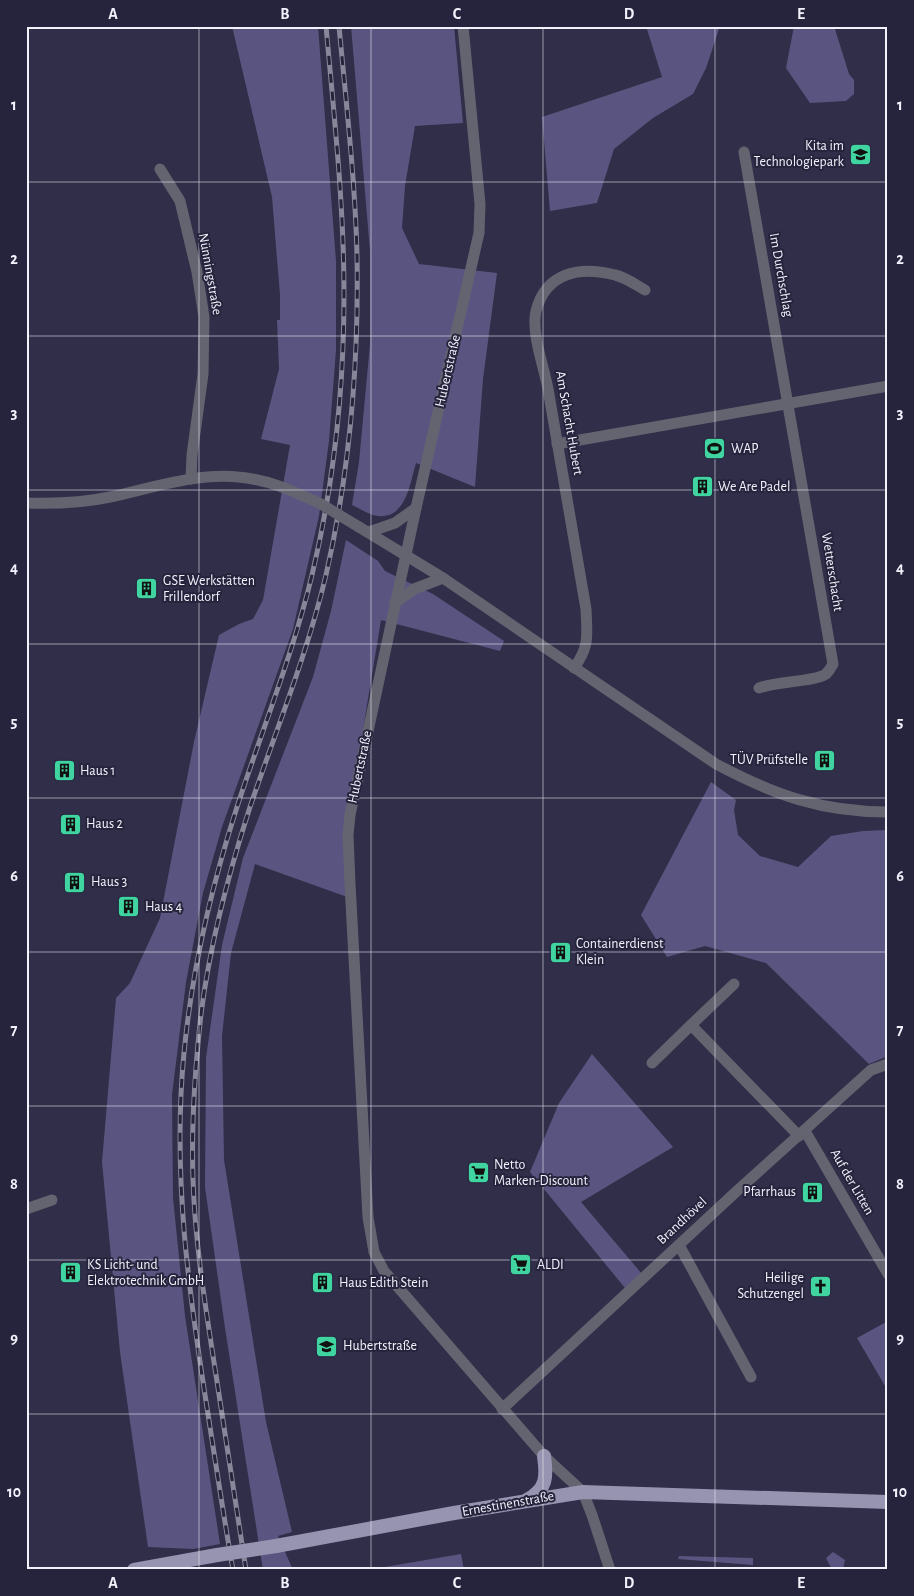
<svg xmlns="http://www.w3.org/2000/svg" width="914" height="1596" viewBox="0 0 914 1596" font-family="'Alegreya Sans',sans-serif">
	<style>
		.green { fill: #595580 }
		.lines { fill: none; stroke-linecap: round; stroke-linejoin: round }
		.minor { stroke: #646471; stroke-width: 11 }
		.major { stroke: #9694b0; stroke-width: 14 }
		.rail-casing { stroke: #88879a; stroke-width: 5 }
		.rail { stroke: #26243d; stroke-width: 3; stroke-dasharray: 9; stroke-linecap: butt }
		.minor-bridge { stroke: #646471; stroke-width: 11 }
		.major-bridge { stroke: #9694b0; stroke-width: 14 }
		.grid { fill: none; stroke: #f2f2fc; stroke-width: 1; stroke-opacity: 0.55 }
		.labels { text-anchor: middle; dominant-baseline: central; stroke-width: 4; stroke-linejoin: round; paint-order: stroke }
		.poi-label { font-size: 14px; fill: #f2f2fc; stroke: #26243d; text-anchor: start }
		.street-label { font-size: 14px; fill: #f2f2fc; stroke: #26243d }
		.neatline { fill: none; stroke: #f2f2fc; stroke-width: 2 }
		.grid-label { font-size: 16px; text-anchor: middle; font-weight: bold; fill: #f2f2fc }
	</style>
	<rect width="100%" height="100%" fill="#302e48"/>
	<!-- green -->
	<g class="green">
		<polygon points="232,26 318,26 336,261 336,350 329,441 319,516 293,629 222,827 203,893 186,982 172,1095 173,1198 185,1316 220,1544 193,1549 148,1547 120,1352 102,1162 116,998 130,983 160,918 194,742 219,635 239,624 253,619 263,600 290,445 261,439 279,369 277,320 280,320 280,295 272,197"/>
		<path d="M351 26H454L463 123 415 126 405 186 402 228 419 264 497 273 483 379 475 487 416 463C410 483 406 519 378 516 369 515 359 508 352 505L359 462 370 344V251Z"/>
		<polygon points="646,26 720,26 706,68 693,94 653,118 614,149 597,203 550,211 542,117 662,77"/>
		<polygon points="794,26 834,26 849,74 854,80 854,94 846,101 810,103 786,68"/>
		<polygon points="346,540 378,561 385,571 433,594 504,641 500,651 381,620 352,796 350,898 255,864 231,953 222,1036 224,1160 266,1422 292,1532 278,1536 293,1570 263,1570 225,1328 205,1187 206,1058 222,945 243,858 313,677 331,611"/>
		<polygon points="711,782 736,800 734,810 738,835 760,856 798,867 831,836 863,831 888,830 888,1056 869,1064 766,963 705,946 667,957 641,915"/>
		<polygon points="592,1054 673,1147 581,1202 642,1274 625,1288 530,1172 559,1103"/>
		<polygon points="888,1321 888,1391 857,1338"/>
		<polygon points="833,1552 845,1560 843,1569 835,1570 830,1566 826,1558"/>
		<polygon points="461,1554 464,1570 367,1570"/>
		<polygon points="679,1556 753,1558 753,1565 678,1559"/>
	</g>
	<g class="lines">
		<!-- minor -->
		<g class="minor">
			<polyline points="463,26 480,204 479,233 416,508 350,815 348,835 350,884 368,1217 374,1252 384,1271 544,1456 583,1492 592,1515 610,1570"/>
			<path d="M744 152 833 664C831 668 829 671 826 674 814 682 776 681 759 688"/>
			<polyline points="160,169 180,201 197,272 204,317 203,374 192,455 191,479"/>
			<polyline points="557,444 888,386"/>
			<path d="M26 503C55 504 82 503 110 497 152 488 195 473 238 477 268 479 295 492 321 504"/>
			<path d="M359 527 443 578 716 764C774 795 822 812 888 812"/>
			<polyline points="369,532 395,523 416,508"/>
			<polyline points="395,603 414,589 443,578"/>
			<path d="M574 668C590 646 587 635 586 609 573 536 561 462 548 389 544 367 531 333 536 311 546 272 580 266 615 275 625 277 636 285 645 290"/>
			<polyline points="691,1025 734,984"/>
			<polyline points="652,1063 691,1025 799,1136"/>
			<polyline points="805,1131 888,1274"/>
			<polyline points="26,1209 52,1200"/>
			<polyline points="679,1245 751,1377"/>
			<polyline points="502,1409 738,1190 871,1070 888,1064"/>
		</g>
		<!-- major -->
		<g class="major">
			<path d="M527 1500C547 1489 547 1477 544 1456"/>
			<polyline points="276,1546 454,1513 583,1492 888,1502"/>
			<polyline points="134,1570 217,1555"/>
		</g>
		<defs>
			<g id="rail">
				<path d="M233 1570C224 1518 216 1466 208 1414 189 1294 172 1175 184 1053 192 969 211 888 237 807 262 730 293 654 312 575 334 483 344 388 344 294 344 204 334 115 326 26"/>
				<path d="M246 1570C236 1505 226 1440 216 1375 206 1310 195 1245 193 1179 191 1124 195 1069 201 1014 210 944 228 875 250 807 276 730 307 655 326 575 350 470 359 362 357 254 355 178 346 102 339 26"/>
			</g>
		</defs>
		<!-- rail casing -->
		<use href="#rail" class="rail-casing"/>
		<!-- rail -->
		<use href="#rail" class="rail"/>
		<!-- minor-bridge -->
		<polyline class="minor-bridge" points="321,504 359,527"/>
		<!-- major-bridge -->
		<polyline class="major-bridge" points="217,1555 276,1546"/>
	</g>
	<!-- grid -->
	<path class="grid" d="M199 26V1570M371 26V1570M543 26V1570M715 26V1570M26 182H888M26 336H888M26 490H888M26 644H888M26 798H888M26 952H888M26 1106H888M26 1260H888M26 1414H888"/>
	<!-- icons -->
	<defs>
		<symbol id="school-square" viewBox="-11 -11 22 22"><rect x="-9" y="-9" width="18" height="18" rx="4" fill="#40d4a1" stroke="#26243d"/><path d="M0-5L7-2L0 1L-7-2ZM-4 1L0 2.5L4 1V4Q0 6-4 4Z" fill="#111"/></symbol>
		<symbol id="stadium-square" viewBox="-11 -11 22 22"><rect x="-9" y="-9" width="18" height="18" rx="4" fill="#40d4a1" stroke="#26243d"/><path d="M0-5a6.5 5 0 1 0 0 10a6.5 5 0 1 0 0-10ZM-3.5-1.8h7v3.6h-7Z" fill="#111"/></symbol>
		<symbol id="building-square" viewBox="-11 -11 22 22"><rect x="-9" y="-9" width="18" height="18" rx="4" fill="#40d4a1" stroke="#26243d"/><path d="M-4-6H4V6H1V3H-1V6H-4ZM-2.5-4.3h1.7v1.8h-1.7ZM.8-4.3h1.7v1.8H.8ZM-2.5-1h1.7V.8h-1.7ZM.8-1h1.7V.8H.8Z" fill="#111"/></symbol>
		<symbol id="supermarket-square" viewBox="-11 -11 22 22"><rect x="-9" y="-9" width="18" height="18" rx="4" fill="#40d4a1" stroke="#26243d"/><path d="M-6-5.5h2.5l.6 2H6L4.5 2H-2.5L-4.4-4H-6ZM-1.5 3.2a1.3 1.3 0 1 0 .1 0ZM3 3.2a1.3 1.3 0 1 0 .1 0Z" fill="#111"/></symbol>
		<symbol id="church-square" viewBox="-11 -11 22 22"><rect x="-9" y="-9" width="18" height="18" rx="4" fill="#40d4a1" stroke="#26243d"/><path d="M-1.2-6h2.4v3.5h3.3v2.4h-3.3V6h-2.4V-.1h-3.3v-2.4h3.3Z" fill="#111"/></symbol>
	</defs>
	<g fill-rule="evenodd">
		<use href="#school-square" x="848" y="142" width="25" height="25"/>
		<use href="#stadium-square" x="702" y="436" width="25" height="25"/>
		<use href="#building-square" x="690" y="474" width="25" height="25"/>
		<use href="#building-square" x="134" y="576" width="25" height="25"/>
		<use href="#building-square" x="812" y="748" width="25" height="25"/>
		<use href="#building-square" x="52" y="758" width="25" height="25"/>
		<use href="#building-square" x="58" y="812" width="25" height="25"/>
		<use href="#building-square" x="62" y="870" width="25" height="25"/>
		<use href="#building-square" x="116" y="894" width="25" height="25"/>
		<use href="#building-square" x="548" y="940" width="25" height="25"/>
		<use href="#supermarket-square" x="466" y="1160" width="25" height="25"/>
		<use href="#building-square" x="800" y="1180" width="25" height="25"/>
		<use href="#supermarket-square" x="508" y="1252" width="25" height="25"/>
		<use href="#building-square" x="58" y="1260" width="25" height="25"/>
		<use href="#building-square" x="310" y="1270" width="25" height="25"/>
		<use href="#church-square" x="808" y="1274" width="25" height="25"/>
		<use href="#school-square" x="314" y="1334" width="25" height="25"/>
	</g>
	<g class="labels">
		<!-- poi labels -->
		<g class="poi-label">
			<text x="844" y="146" text-anchor="end">Kita im<tspan x="844" dy="16">Technologiepark</tspan></text>
			<text x="731" y="449">WAP</text>
			<text x="718" y="487">We Are Padel</text>
			<text x="163" y="581">GSE Werkstätten<tspan x="163" dy="16">Frillendorf</tspan></text>
			<text x="808" y="760" text-anchor="end">TÜV Prüfstelle</text>
			<text x="80" y="771">Haus 1</text>
			<text x="86" y="824">Haus 2</text>
			<text x="91" y="882">Haus 3</text>
			<text x="145" y="907">Haus 4</text>
			<text x="576" y="944">Containerdienst<tspan x="576" dy="16">Klein</tspan></text>
			<text x="494" y="1165">Netto<tspan x="494" dy="16">Marken-Discount</tspan></text>
			<text x="796" y="1192" text-anchor="end">Pfarrhaus</text>
			<text x="87" y="1265">KS Licht- und<tspan x="87" dy="16">Elektrotechnik GmbH</tspan></text>
			<text x="537" y="1265">ALDI</text>
			<text x="804" y="1278" text-anchor="end">Heilige<tspan x="804" dy="16">Schutzengel</tspan></text>
			<text x="339" y="1283">Haus Edith Stein</text>
			<text x="343" y="1346">Hubertstraße</text>
		</g>
		<!-- street labels -->
		<g class="street-label">
			<text transform="translate(210 274) rotate(80)">Nünningstraße</text>
			<text transform="translate(781 275) rotate(80)">Im Durchschlag</text>
			<text transform="translate(448 371) rotate(-77)">Hubertstraße</text>
			<text transform="translate(569 423) rotate(80)">Am Schacht Hubert</text>
			<text transform="translate(832 572) rotate(81)">Wetterschacht</text>
			<text transform="translate(360 767) rotate(-78)">Hubertstraße</text>
			<text transform="translate(852 1182) rotate(60)">Auf der Litten</text>
			<text transform="translate(682 1221) rotate(-43)">Brandhövel</text>
			<text transform="translate(508 1504) rotate(-10)">Ernestinenstraße</text>
		</g>
	</g>
	<!-- border -->
	<rect width="914" height="1596" fill="none" stroke="#26243d" stroke-width="55"/>
	<rect x="28" y="28" width="858" height="1540" class="neatline"/>
	<g class="grid-label">
		<text x="113" y="19">A</text>
		<text x="285" y="19">B</text>
		<text x="457" y="19">C</text>
		<text x="629" y="19">D</text>
		<text x="801" y="19">E</text>
		<text x="14" y="110">1</text>
		<text x="900" y="110">1</text>
		<text x="14" y="264">2</text>
		<text x="900" y="264">2</text>
		<text x="14" y="418">3</text>
		<text x="900" y="418">3</text>
		<text x="14" y="573">4</text>
		<text x="900" y="573">4</text>
		<text x="14" y="727">5</text>
		<text x="900" y="727">5</text>
		<text x="14" y="881">6</text>
		<text x="900" y="881">6</text>
		<text x="14" y="1035">7</text>
		<text x="900" y="1035">7</text>
		<text x="14" y="1189">8</text>
		<text x="900" y="1189">8</text>
		<text x="14" y="1343">9</text>
		<text x="900" y="1343">9</text>
		<text x="14" y="1497">10</text>
		<text x="900" y="1497">10</text>
		<text x="113" y="1588">A</text>
		<text x="285" y="1588">B</text>
		<text x="457" y="1588">C</text>
		<text x="629" y="1588">D</text>
		<text x="801" y="1588">E</text>
	</g>
</svg>
